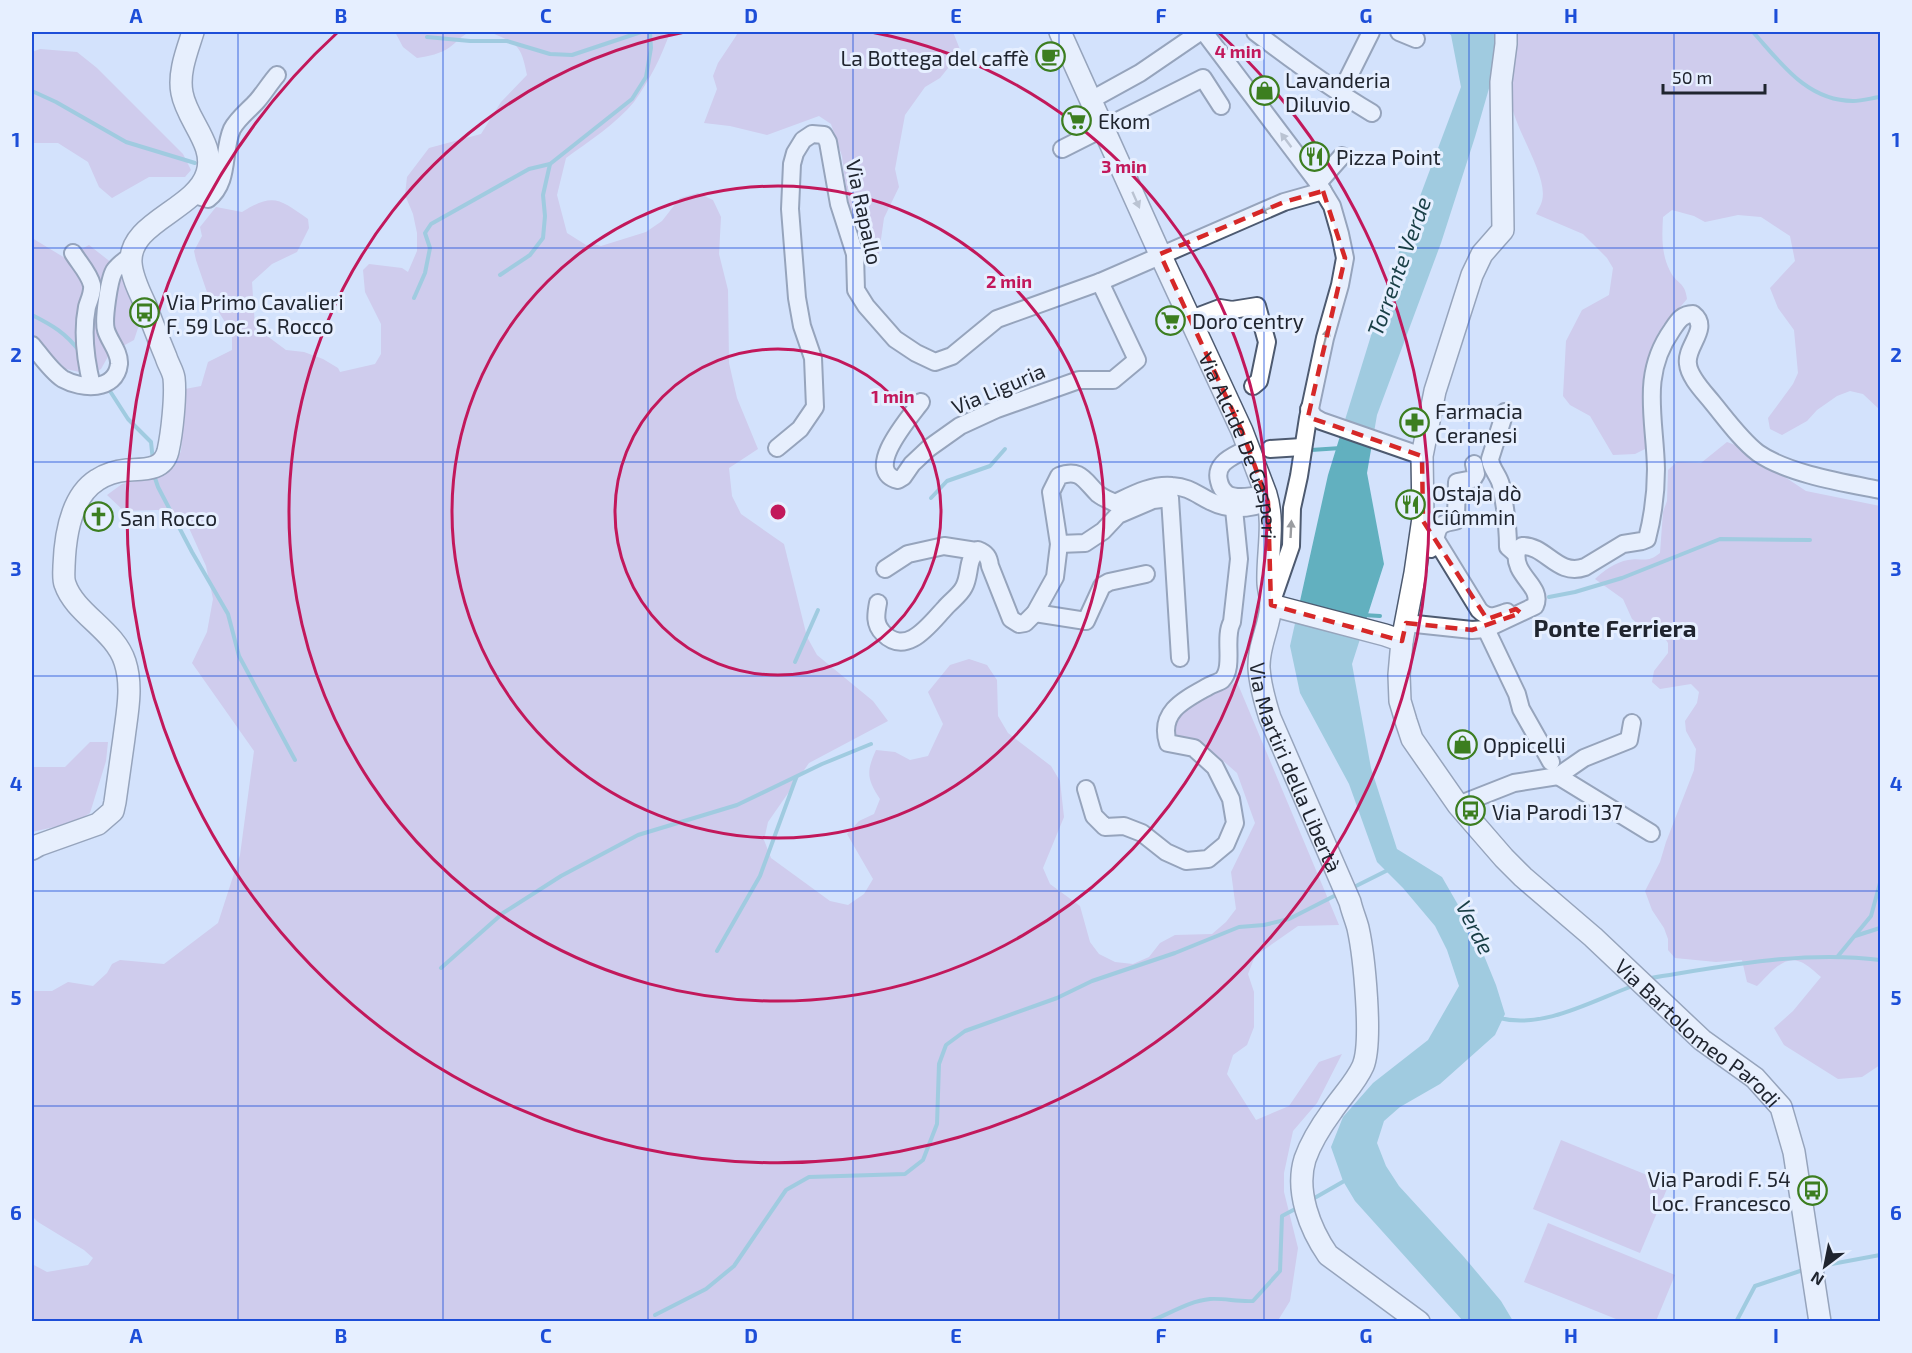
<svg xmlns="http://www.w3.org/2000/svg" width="1912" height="1353" viewBox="0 0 1912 1353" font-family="'Exo 2',sans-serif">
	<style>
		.green { fill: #c9b1db }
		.water { fill: #62b0bf }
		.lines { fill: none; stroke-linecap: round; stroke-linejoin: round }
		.stream { stroke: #62b0bf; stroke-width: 4 }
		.minor-casing { stroke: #4d5a70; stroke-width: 20 }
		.major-casing { stroke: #4d5a70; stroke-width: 24 }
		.minor { stroke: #fff; stroke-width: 16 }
		.major { stroke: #fff; stroke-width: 21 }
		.oneway { fill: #9b9da1 }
		.marked { fill: none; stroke: #d62828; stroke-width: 4.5; stroke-dasharray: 12 8; stroke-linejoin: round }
		.grid { fill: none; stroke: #1d4ed8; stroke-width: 1.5; stroke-opacity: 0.55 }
		.ring { fill: none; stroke: #c2185b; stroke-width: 3 }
		.labels { text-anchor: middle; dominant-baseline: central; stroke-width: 6; stroke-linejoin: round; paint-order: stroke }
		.poi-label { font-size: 21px; fill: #20252f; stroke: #e6efff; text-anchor: start }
		.street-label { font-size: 21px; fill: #20252f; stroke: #e6efff }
		.water-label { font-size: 22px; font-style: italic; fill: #183e45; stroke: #e6efff }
		.quarter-label { font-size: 24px; font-weight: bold; fill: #20252f; stroke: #e6efff }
		.centre { fill: #c2185b; stroke: #e6efff; stroke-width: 3 }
		.ring-label { font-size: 18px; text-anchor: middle; font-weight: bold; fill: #c2185b; stroke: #e6efff; stroke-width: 6; stroke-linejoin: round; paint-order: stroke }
		.neatline { fill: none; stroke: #1d4ed8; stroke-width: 2 }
		.grid-label { font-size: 20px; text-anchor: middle; font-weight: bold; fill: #1d4ed8 }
	</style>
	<rect width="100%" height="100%" fill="#d3e2fc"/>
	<!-- green -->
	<g class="green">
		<path d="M395 32H470C462 35 457 42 450 47 440 54 429 56 417 58L403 47Z"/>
		<path d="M490 32H670C662 56 649 81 634 102 617 123 588 142 566 158L557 195 567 233 586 245 594 244 601 246 646 232 662 221 680 198 698 193 713 200 721 217 719 254 728 290 729 363 737 398 758 449 729 468 732 496 741 514 784 544 807 637 817 655 873 701 888 721 809 763 768 822 764 840 771 858 830 901 848 905 864 894 873 879 847 834 859 821 874 814 880 799C867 779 866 772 876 750L895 752 910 760 928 756 943 724 928 692 950 665 969 659 987 665 997 680 998 716 1008 733 1051 766 1060 781 1064 817 1043 868 1050 884 1080 906 1090 942 1099 954 1115 962 1133 964 1149 957 1160 943 1175 935 1212 934 1226 922 1236 909 1231 872 1255 823 1237 773 1205 745 1174 738V721L1185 708 1237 682 1339 925 1298 926 1255 956 1248 974 1254 992V1027L1247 1045 1233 1055 1227 1074 1256 1120 1289 1106 1319 1062 1342 1054 1317 1103 1293 1131 1284 1173V1192L1298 1248 1290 1301 1277 1322H32V1264L47 1272 88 1265 93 1258 84 1250 38 1222 32 1216V991H52L68 982 93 986 107 973 112 964 120 960 164 964 218 923 240 855 254 751 192 663 207 632 213 599 206 566 189 528 158 510 124 511 107 495 122 484 159 476 174 467 181 451 185 389 201 386 208 362 232 350V333L208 295 196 260 194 251 202 236 200 227 216 207 242 212C274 192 280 200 308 219L309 228 297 252 272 264 252 282 255 327 286 350 304 352 323 359 338 368 340 372 375 364 381 354V324L365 292 363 270 369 264 402 268 408 272 417 251V233L413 214 405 195 407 177 429 148 481 134 501 102 527 75C521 44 517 44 490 32Z"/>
		<polygon points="738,32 953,32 961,52 940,78 925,87 905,115 895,169 899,187 884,218 879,253 869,268 856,234 848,204 842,156 831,124 819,116 767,135 730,126 704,123 717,89 713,76 718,63 736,36"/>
		<path d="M1518 32H1880V410L1863 394 1850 391 1837 396 1817 410 1807 421 1782 435 1770 429 1768 418 1793 384 1798 373 1794 330 1778 308 1770 288 1795 261 1790 236 1761 217 1738 215 1705 222 1694 216 1672 210 1663 217C1662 235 1661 254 1670 271 1676 284 1685 281 1687 299L1658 333 1650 375 1648 438 1645 449 1635 454 1613 455 1590 416 1570 405 1563 396 1566 341 1582 310 1609 295 1613 268 1607 258 1583 234 1536 214C1538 210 1541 205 1542 201 1549 176 1514 129 1511 101 1509 78 1515 54 1518 32Z"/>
		<polygon points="40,49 77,52 97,68 183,154 191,170 185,177 149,177 112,198 99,187 88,162 58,143 32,143 32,52"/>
		<polygon points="32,238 65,258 89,245 122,271 140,322 134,340 110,353 101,369 94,373 84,373 66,369 41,344 32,338"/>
		<path d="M1727 442 1738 446 1806 491 1880 506V1065L1862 1077 1838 1079 1784 1045 1774 1028 1793 1011 1821 977C1815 972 1808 965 1801 962 1783 954 1769 975 1757 986L1747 982 1742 960 1716 962 1675 958 1668 950V939L1664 928 1652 910 1645 891 1660 862 1666 842 1694 770 1696 749 1686 731 1685 721 1697 703 1699 692 1691 684 1660 689 1652 682 1654 671 1668 653V643L1662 634 1652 628 1641 626 1632 619 1623 599 1595 579C1603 571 1616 562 1628 560 1642 557 1647 564 1660 553L1663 512 1667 501 1668 470 1677 462 1701 463Z"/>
		<polygon points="90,742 108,742 106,761 90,813 76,822 32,832 32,767 65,767"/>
		<polygon points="1561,1140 1669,1184 1640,1253 1533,1209"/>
		<polygon points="1548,1223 1675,1275 1656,1321 1621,1321 1524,1282"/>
	</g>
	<!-- water -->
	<polygon class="water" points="1446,32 1494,32 1495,38 1490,85 1475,137 1441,243 1377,415 1367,473 1384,564 1352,664 1371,768 1397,849 1442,877 1476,936 1496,985 1505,1014 1495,1035 1440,1084 1400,1107 1384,1121 1377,1143 1386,1166 1399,1186 1464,1257 1501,1301 1513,1321 1463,1321 1355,1201 1343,1181 1331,1147 1343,1117 1373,1083 1428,1040 1459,986 1447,950 1435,926 1403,888 1377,862 1349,784 1300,693 1290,646 1328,475 1386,287 1461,87 1451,35"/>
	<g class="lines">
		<!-- stream -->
		<g class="stream">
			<path d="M1753 32C1781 63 1807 101 1853 101 1862 101 1872 98 1880 97"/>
			<polyline points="427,37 470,41 507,41 550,54 572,55 641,32"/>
			<polyline points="32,91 56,102 126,142 195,163"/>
			<polyline points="500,275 530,255 543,238 545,216 543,195 550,164"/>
			<polyline points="414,298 425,273 430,248 425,233 431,224 529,169 550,164 632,99 646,77 651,48 650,32"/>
			<path d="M32 315C52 325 66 333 80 352"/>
			<polyline points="108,388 128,419 151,442 153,461"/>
			<polyline points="1311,450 1341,448"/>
			<polyline points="154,475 158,487 192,552 228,614 239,656 295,760"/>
			<polyline points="931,498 947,481 990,466 1005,449"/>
			<polyline points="1549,597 1575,592 1622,578 1720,539 1810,540"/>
			<polyline points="1363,615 1380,616"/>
			<polyline points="795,662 818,610"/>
			<polyline points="1352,888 1388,870"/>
			<polyline points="1855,936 1880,928"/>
			<polyline points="717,951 760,876 796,778"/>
			<polyline points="1838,956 1871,916 1880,883"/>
			<polyline points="441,968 503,913 561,876 638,835 737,805 822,764 871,744"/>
			<path d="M1651 978C1726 966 1804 950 1880 960"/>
			<path d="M1499 1018C1543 1029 1590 1002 1630 987"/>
			<polyline points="1311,1200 1346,1180"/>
			<polyline points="1821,1266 1880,1255"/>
			<polyline points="655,1315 706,1289 734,1266 786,1190 809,1177 905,1174 923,1160 937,1124 939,1064 946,1045 965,1031 1057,998 1092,981 1175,953 1239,927 1264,925 1289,919 1340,893"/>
			<path d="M1148 1322C1168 1315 1188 1301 1210 1299 1224 1298 1238 1302 1253 1301L1280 1271 1282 1216 1299 1207"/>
			<polyline points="1736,1322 1755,1286 1803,1270"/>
		</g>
		<defs>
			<g id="minor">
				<polyline points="1204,32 1318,183 1332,206 1340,234 1345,258 1340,285 1325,338 1308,418 1299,476 1292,508 1291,546 1271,604"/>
				<path d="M1255 32C1293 61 1331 89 1372 113"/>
				<polyline points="1399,32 1416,39"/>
				<polyline points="1340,94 1371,32"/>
				<polyline points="1091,100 1140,73 1200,32"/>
				<polyline points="1062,149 1203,78 1221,106"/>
				<polyline points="1318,183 1342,156"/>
				<path d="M195 195 208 199C230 182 222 151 232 129 238 118 249 110 257 101 264 93 270 83 277 75"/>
				<path d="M73 253C79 263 89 273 92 285 93 293 89 300 87 307 82 332 86 362 92 386"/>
				<polyline points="1191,319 1220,308 1232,310 1257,306 1267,342 1259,381 1253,386"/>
				<path d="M32 345C41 356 51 371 63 379 81 389 116 392 119 364 120 352 109 341 106 330 103 320 109 280 114 271 118 265 125 260 131 256"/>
				<path d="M921 402C910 417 862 471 898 480L903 477 912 464 929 448 960 426 997 409 1079 380H1113L1137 360 1100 282"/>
				<polyline points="1309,409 1314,417 1321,421 1422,456"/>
				<path d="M1505 412 1490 459C1491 469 1499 476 1501 485 1505 505 1508 527 1508 547L1516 554"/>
				<polyline points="777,448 800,429 815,407 813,358 802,326 797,298 790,209 792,164 795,153 803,140 812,134 824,135 828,142 839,204 855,254 856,290 866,306 895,339 916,353 935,362 952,356 997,319 1100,282 1284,202 1323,191"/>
				<polyline points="1270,449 1302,447"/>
				<path d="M1239 453C1227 459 1215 466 1219 481 1220 486 1223 491 1227 494 1237 500 1254 496 1266 494"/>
				<path d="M1436 540 1479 610C1489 620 1495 616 1507 612"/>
				<polyline points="1059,544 1085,543 1103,531 1118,515 1153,500 1170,498 1180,658"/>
				<path d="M1431 549C1441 532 1431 525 1455 521L1456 517 1457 482 1473 479 1476 474 1474 464"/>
				<polyline points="885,569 908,554 944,546 976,551"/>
				<path d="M878 603C876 614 874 624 883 633 907 657 929 625 945 608 951 601 960 595 964 587 971 574 966 560 978 550 986 553 989 557 990 566L1011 619 1019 624 1025 623 1035 613 1055 577 1059 544 1051 492 1059 476C1080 468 1084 480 1098 494 1103 498 1109 500 1115 503 1132 495 1152 484 1172 486 1189 487 1196 494 1210 501 1230 511 1248 510 1268 502"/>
				<polyline points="1035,613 1086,621 1102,586 1109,582 1146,574"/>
				<path d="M1406 623 1472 630 1486 629 1535 606C1544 586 1512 576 1517 551L1522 546C1546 545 1557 577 1585 567L1623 544 1642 541 1647 539C1653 516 1656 493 1656 469 1655 418 1640 375 1672 330 1678 321 1682 314 1693 314 1711 328 1685 346 1688 364 1689 377 1704 392 1712 402 1726 419 1741 440 1758 453 1788 474 1845 483 1880 490"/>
				<polyline points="1486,629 1517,694 1521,709 1551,762"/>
				<polyline points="1558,776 1651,833"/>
				<path d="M1086 789 1094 816 1105 827 1124 826 1142 833 1166 852 1186 861 1208 859 1226 844 1235 823 1231 799 1215 767 1194 748 1168 743C1158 711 1186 699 1209 686 1213 684 1219 682 1222 680 1235 667 1223 638 1232 622L1239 559 1234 509"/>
				<polyline points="1458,805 1514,783 1558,776 1584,758 1629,740 1632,723"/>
			</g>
			<g id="major">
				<path id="s1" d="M1060 32 1160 254 1242 431 1266 494C1275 523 1267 553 1268 582 1268 589 1271 597 1271 605 1270 626 1258 646 1259 668 1260 685 1265 702 1270 718L1350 902C1352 911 1356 920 1358 928 1364 955 1373 1042 1363 1066 1356 1082 1342 1096 1332 1111 1321 1126 1311 1142 1305 1159 1295 1191 1310 1229 1328 1255L1419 1322"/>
				<path id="s2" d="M1271 605 1385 635 1402 641 1399 675 1400 701 1406 721 1412 739 1458 805 1504 858 1523 877 1593 937 1702 1040 1755 1078 1781 1107 1794 1152 1820 1322"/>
				<polyline points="1402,641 1415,573 1423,518 1422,456 1435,391 1472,275 1482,254 1503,230 1501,82 1506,44 1506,32"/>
				<path d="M32 849 39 845 98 824 113 811 115 802C118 781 121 760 124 738 127 713 133 687 125 662 115 630 75 614 65 584 63 579 64 571 64 566 65 537 70 497 97 480 106 474 117 471 127 470 144 469 163 471 168 451 172 433 176 396 174 378 173 371 168 364 166 357 159 340 152 323 146 306 140 293 132 278 131 263 128 222 196 210 207 173 216 145 187 121 182 93 178 73 187 51 193 32"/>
			</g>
		</defs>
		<!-- minor casing -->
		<use href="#minor" class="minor-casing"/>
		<!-- major casing -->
		<use href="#major" class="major-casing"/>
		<!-- minor -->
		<use href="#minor" class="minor"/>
		<!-- major -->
		<use href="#major" class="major"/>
	</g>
	<!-- one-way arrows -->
	<defs><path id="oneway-solid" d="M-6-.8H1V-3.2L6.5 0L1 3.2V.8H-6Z" transform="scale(1.5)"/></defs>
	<g class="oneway">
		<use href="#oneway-solid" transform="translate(1286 140) rotate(-127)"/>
		<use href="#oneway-solid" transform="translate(1136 200) rotate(66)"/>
		<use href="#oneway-solid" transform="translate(1267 209) rotate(157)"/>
		<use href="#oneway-solid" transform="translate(1326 337) rotate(-76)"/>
		<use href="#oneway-solid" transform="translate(1291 529) rotate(-87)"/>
	</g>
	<!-- marked area -->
	<path d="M0 0H1912V1353H0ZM1323 191 1345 258 1308 417 1422 456 1423 521 1487 619 1516 609 1521 613 1472 630 1406 623 1402 641 1271 605 1268 502 1242 431 1160 254 1284 202Z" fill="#d3e2fc" fill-opacity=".55" fill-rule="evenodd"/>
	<path class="marked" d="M1323 191 1345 258 1308 417 1422 456 1423 521 1487 619 1516 609 1521 613 1472 630 1406 623 1402 641 1271 605 1268 502 1242 431 1160 254 1284 202Z"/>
	<!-- grid -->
	<path class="grid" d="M238 32V1322M443 32V1322M648 32V1322M853 32V1322M1059 32V1322M1264 32V1322M1469 32V1322M1674 32V1322M32 248H1880M32 462H1880M32 676H1880M32 891H1880M32 1106H1880"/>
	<!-- distance rings -->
	<g class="ring">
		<circle cx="778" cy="512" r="163"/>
		<circle cx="778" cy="512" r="326"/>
		<path d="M871 32A489 489 0 1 1 685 32"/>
		<path d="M1218 32A651 651 0 1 1 338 32"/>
	</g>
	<!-- icons -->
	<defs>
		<symbol id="cafe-ring" viewBox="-11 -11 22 22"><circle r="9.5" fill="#e6efff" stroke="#3c7e20" stroke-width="1.5"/><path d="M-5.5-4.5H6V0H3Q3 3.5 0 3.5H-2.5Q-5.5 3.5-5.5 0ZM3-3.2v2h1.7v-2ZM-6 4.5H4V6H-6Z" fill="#3c7e20"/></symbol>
		<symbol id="shop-ring" viewBox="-11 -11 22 22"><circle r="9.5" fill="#e6efff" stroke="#3c7e20" stroke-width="1.5"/><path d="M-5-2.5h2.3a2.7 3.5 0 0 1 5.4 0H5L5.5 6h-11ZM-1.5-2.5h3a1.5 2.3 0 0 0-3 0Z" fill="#3c7e20"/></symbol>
		<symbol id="supermarket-ring" viewBox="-11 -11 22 22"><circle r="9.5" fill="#e6efff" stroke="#3c7e20" stroke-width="1.5"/><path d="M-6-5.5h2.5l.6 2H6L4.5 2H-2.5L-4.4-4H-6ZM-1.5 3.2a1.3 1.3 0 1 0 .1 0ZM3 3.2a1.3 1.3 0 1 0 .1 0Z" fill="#3c7e20"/></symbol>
		<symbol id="restaurant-ring" viewBox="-11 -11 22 22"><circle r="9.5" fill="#e6efff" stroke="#3c7e20" stroke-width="1.5"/><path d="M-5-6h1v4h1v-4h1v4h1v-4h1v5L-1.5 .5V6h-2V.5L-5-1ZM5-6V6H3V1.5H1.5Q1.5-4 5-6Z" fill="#3c7e20"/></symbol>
		<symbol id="bus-ring" viewBox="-11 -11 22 22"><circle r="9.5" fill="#e6efff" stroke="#3c7e20" stroke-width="1.5"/><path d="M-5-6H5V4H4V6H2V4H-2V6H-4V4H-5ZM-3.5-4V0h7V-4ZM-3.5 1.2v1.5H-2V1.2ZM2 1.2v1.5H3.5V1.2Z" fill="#3c7e20"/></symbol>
		<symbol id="pharmacy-ring" viewBox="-11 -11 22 22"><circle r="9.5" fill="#e6efff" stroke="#3c7e20" stroke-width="1.5"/><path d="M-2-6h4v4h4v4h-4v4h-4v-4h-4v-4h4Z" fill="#3c7e20"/></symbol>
		<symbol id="church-ring" viewBox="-11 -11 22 22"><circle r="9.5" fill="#e6efff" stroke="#3c7e20" stroke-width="1.5"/><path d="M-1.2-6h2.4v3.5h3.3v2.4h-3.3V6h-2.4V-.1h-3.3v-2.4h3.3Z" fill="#3c7e20"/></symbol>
	</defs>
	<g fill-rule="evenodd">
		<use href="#cafe-ring" x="1034" y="40" width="33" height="33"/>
		<use href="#shop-ring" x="1248" y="74" width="33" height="33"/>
		<use href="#supermarket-ring" x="1060" y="104" width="33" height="33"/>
		<use href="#restaurant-ring" x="1298" y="140" width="33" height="33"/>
		<use href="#bus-ring" x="128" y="296" width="33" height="33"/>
		<use href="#supermarket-ring" x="1154" y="304" width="33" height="33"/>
		<use href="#pharmacy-ring" x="1398" y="406" width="33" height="33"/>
		<use href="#restaurant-ring" x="1394" y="488" width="33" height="33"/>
		<use href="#church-ring" x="82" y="500" width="33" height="33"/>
		<use href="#shop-ring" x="1446" y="728" width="33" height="33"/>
		<use href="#bus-ring" x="1454" y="794" width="33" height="33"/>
		<use href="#bus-ring" x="1796" y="1174" width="33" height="33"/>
	</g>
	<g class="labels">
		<!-- poi labels -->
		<g class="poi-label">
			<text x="1029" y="57" text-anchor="end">La Bottega del caffè</text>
			<text x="1285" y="79">Lavanderia<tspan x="1285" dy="24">Diluvio</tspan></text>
			<text x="1098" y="120">Ekom</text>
			<text x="1336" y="156">Pizza Point</text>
			<text x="166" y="301">Via Primo Cavalieri<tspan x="166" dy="24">F. 59 Loc. S. Rocco</tspan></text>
			<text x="1192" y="320">Doro centry</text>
			<text x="1435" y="410">Farmacia<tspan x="1435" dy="24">Ceranesi</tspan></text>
			<text x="1432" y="492">Ostaja dò<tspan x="1432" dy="24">Ciûmmin</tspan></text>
			<text x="120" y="517">San Rocco</text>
			<text x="1483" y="744">Oppicelli</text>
			<text x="1492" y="811">Via Parodi 137</text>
			<text x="1791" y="1178" text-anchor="end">Via Parodi F. 54<tspan x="1791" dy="24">Loc. Francesco</tspan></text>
		</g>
		<!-- street labels -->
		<g class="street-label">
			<text transform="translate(865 212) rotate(78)">Via Rapallo</text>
			<text transform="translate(998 388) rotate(-23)">Via Liguria</text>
			<text stroke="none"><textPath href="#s1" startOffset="452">Via Alcide De Gasperi</textPath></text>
			<text stroke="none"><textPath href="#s1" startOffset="788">Via Martiri della Libertà</textPath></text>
			<text stroke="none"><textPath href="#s2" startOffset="648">Via Bartolomeo Parodi</textPath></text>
		</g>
		<!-- water labels -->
		<g class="water-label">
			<text transform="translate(1398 266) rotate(-70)">Torrente Verde</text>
			<text transform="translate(1476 927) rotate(63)">Verde</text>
		</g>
		<!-- quarter labels -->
		<g class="quarter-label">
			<text x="1615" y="627">Ponte Ferriera</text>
		</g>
	</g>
	<circle cx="778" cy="512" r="9" class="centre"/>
	<g class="ring-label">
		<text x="1238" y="58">4 min</text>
		<text x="1124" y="173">3 min</text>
		<text x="1009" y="288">2 min</text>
		<text x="893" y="403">1 min</text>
	</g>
	<!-- border -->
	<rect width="1912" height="1353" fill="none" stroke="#e6efff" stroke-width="66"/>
	<!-- north arrow -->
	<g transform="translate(1825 1266) rotate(212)" stroke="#e6efff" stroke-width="4.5" paint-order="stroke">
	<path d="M0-4.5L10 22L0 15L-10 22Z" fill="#20252f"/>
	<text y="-9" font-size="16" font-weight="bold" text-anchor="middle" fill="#20252f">N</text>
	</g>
	<!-- scale -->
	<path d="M1663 84v9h102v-9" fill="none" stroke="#20252f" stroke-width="3"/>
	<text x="1672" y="84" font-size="18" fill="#20252f" stroke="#e6efff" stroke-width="4.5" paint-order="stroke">50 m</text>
	<rect x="33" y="33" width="1846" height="1287" class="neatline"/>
	<g class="grid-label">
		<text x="136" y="23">A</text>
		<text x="341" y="23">B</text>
		<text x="546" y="23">C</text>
		<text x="751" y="23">D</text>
		<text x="956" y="23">E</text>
		<text x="1161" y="23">F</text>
		<text x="1366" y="23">G</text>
		<text x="1571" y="23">H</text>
		<text x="1776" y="23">I</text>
		<text x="16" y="147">1</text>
		<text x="1896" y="147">1</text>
		<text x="16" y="362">2</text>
		<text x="1896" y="362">2</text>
		<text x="16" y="576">3</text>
		<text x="1896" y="576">3</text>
		<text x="16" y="791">4</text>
		<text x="1896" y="791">4</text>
		<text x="16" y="1005">5</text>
		<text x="1896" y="1005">5</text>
		<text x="16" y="1220">6</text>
		<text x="1896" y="1220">6</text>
		<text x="136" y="1343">A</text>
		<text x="341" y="1343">B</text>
		<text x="546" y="1343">C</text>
		<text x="751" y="1343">D</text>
		<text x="956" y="1343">E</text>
		<text x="1161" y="1343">F</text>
		<text x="1366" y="1343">G</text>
		<text x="1571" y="1343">H</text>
		<text x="1776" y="1343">I</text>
	</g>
</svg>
